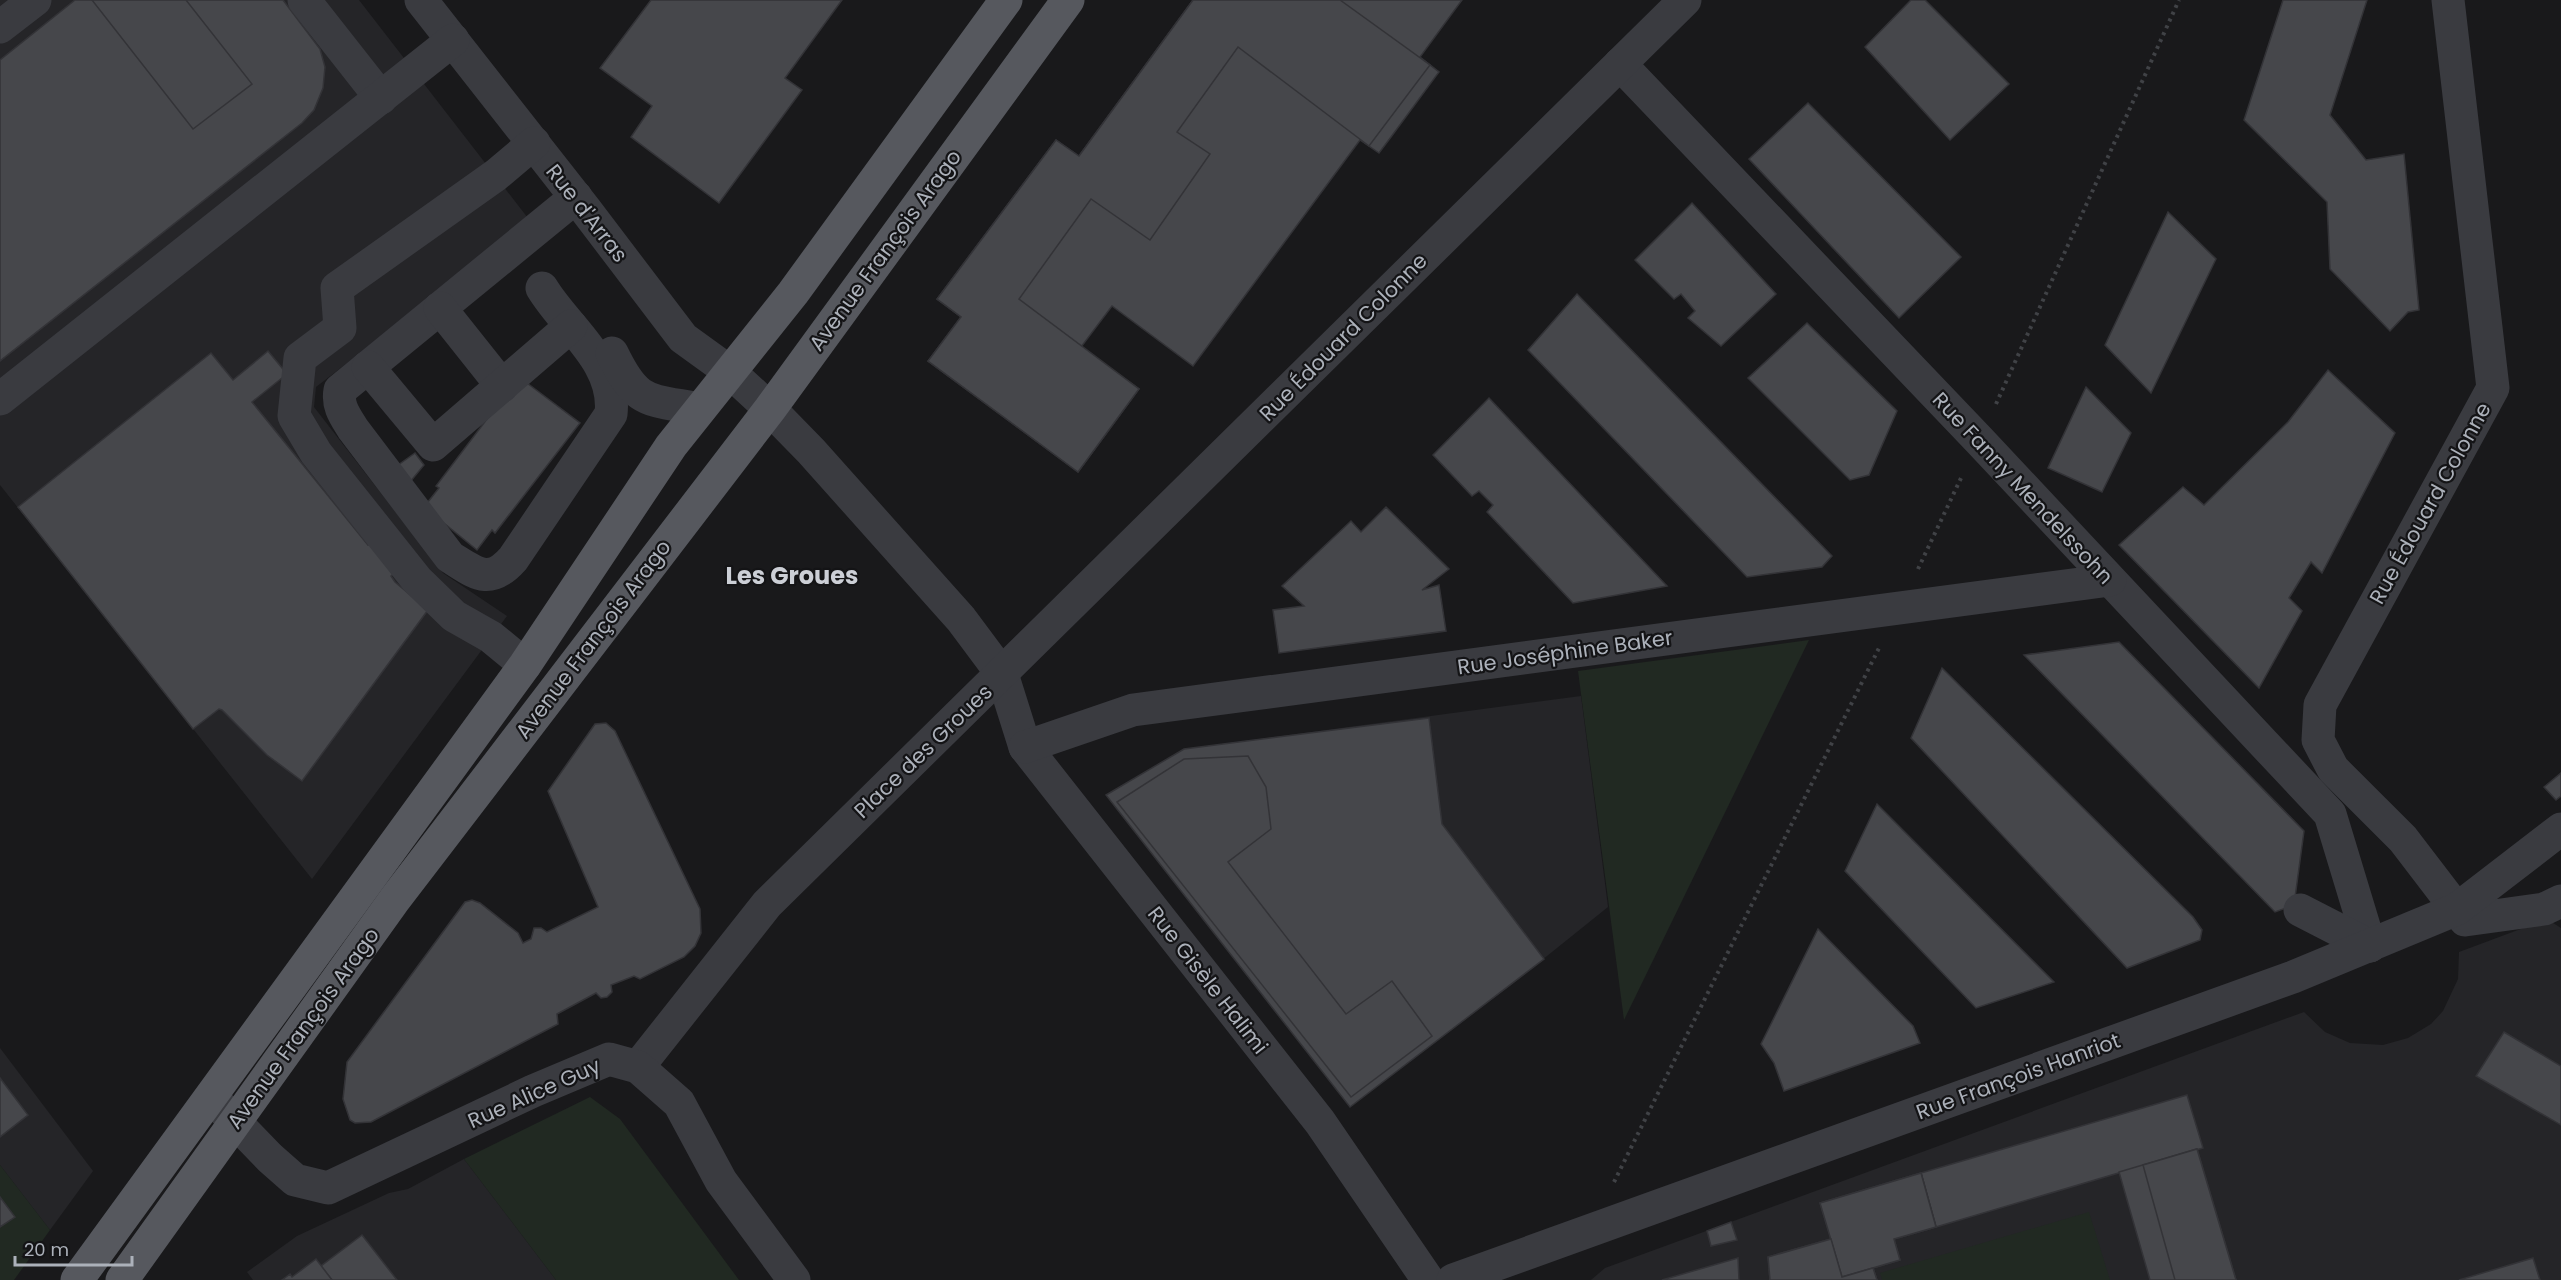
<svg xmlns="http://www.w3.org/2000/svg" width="2561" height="1280" viewBox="0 0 2561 1280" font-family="Poppins,sans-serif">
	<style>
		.built { fill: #252528 }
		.green { fill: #212922 }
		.building { fill: #46474b; stroke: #333337; stroke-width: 1.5 }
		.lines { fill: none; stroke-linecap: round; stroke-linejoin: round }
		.path { stroke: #404246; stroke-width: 4; stroke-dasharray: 3 4.5; stroke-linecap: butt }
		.minor { stroke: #3a3b40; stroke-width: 33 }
		.major { stroke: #56585e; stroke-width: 33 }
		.labels { text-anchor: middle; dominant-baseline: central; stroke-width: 4.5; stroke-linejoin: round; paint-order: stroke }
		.street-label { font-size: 21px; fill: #acb1ba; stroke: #141416 }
		.quarter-label { font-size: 24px; font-weight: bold; fill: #cccfd6; stroke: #141416 }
	</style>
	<rect width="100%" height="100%" fill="#19191b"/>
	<!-- built -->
	<g class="built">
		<polygon points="0,0 359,0 531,222 316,387 314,407 443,573 507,616 312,879 0,485"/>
		<polygon points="1581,696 1608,907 1511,985 1350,1107 1106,795 1184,749"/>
		<polygon points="2547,919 2561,928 2561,1280 1591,1280 1605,1268 2304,1012 2325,1032 2350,1043 2383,1045 2408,1038 2431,1024 2443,1011 2458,979 2459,952"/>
		<polygon points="0,1048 93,1171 50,1230 0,1165"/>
		<polygon points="464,1159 556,1280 253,1280 247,1272 297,1236 389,1193 408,1189"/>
	</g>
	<!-- green -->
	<g class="green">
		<polygon points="1809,640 1624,1020 1578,671"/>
		<polygon points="590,1097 620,1119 739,1280 556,1280 464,1159"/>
		<polygon points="0,1165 50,1230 14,1280 0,1280"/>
		<polygon points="2089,1212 2110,1280 1882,1280 1880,1273"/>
	</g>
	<!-- building -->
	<g class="building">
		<polygon points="75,0 283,0 320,49 325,67 323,88 314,110 302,123 0,361 0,60"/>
		<polygon points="92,0 186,0 252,84 193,129"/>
		<polygon points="651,0 842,0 785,78 802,90 719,203 631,137 652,106 600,68"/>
		<polygon points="1193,0 1462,0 1420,57 1439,72 1391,137 1379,153 1360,140 1193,366 1112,306 1081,347 1139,389 1078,472 928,361 961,317 937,299 1056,140 1079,156"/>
		<polygon points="1193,0 1340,0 1430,65 1369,146 1238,47 1177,132 1210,154 1150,240 1091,199 1019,299 1139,389 1078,472 928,361 961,317 937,299 1056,140 1079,156"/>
		<polygon points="1911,0 1925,0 2009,84 1950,140 1865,47"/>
		<polygon points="2283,0 2367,0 2330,115 2366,160 2404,154 2419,310 2408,312 2390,331 2330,269 2327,202 2244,120"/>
		<polygon points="1808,103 1961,257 1899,318 1749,159"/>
		<polygon points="1692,203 1776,294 1721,346 1688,318 1695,311 1681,294 1674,299 1635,260"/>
		<polygon points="2168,212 2216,259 2151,393 2105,345"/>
		<polygon points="1577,294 1832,556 1822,567 1747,577 1528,350"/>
		<polygon points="1807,323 1897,411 1869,475 1850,480 1748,378"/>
		<polygon points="268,351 287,374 252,402 368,545 371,544 393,574 391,576 395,582 428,610 302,781 267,755 222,710 219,709 193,729 18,507 211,353 233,380"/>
		<polygon points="2328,370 2395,433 2322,573 2311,562 2289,598 2302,611 2259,688 2119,545 2183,487 2204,505 2288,422"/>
		<polygon points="519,377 580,423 495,533 492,530 477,550 424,507 439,488 436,486"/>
		<polygon points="2086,387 2131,433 2102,492 2048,468"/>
		<polygon points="1489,398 1667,586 1573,603 1487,512 1493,505 1479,491 1472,496 1433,455"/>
		<polygon points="415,453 424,465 410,482 394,468"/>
		<polygon points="1386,507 1449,569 1422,590 1439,585 1446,631 1279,653 1273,610 1304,606 1282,586 1351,521 1361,532"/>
		<polygon points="2119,642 2304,831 2294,905 2275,912 2024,655"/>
		<polygon points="1942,668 2193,917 2202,930 2200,940 2127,968 1911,738"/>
		<polygon points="1429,718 1442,824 1544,959 1350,1107 1106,795 1184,749"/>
		<polygon points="606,723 615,731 700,909 701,933 695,946 684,957 640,979 634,976 611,985 612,992 607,997 601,998 596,993 557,1014 558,1024 371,1122 355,1123 350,1120 343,1099 347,1062 465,902 472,900 480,903 518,933 523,943 531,939 534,928 541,928 547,932 598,907 548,791 595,724"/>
		<polygon points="1248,756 1266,787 1271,829 1228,862 1346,1014 1392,981 1432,1036 1351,1097 1117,802 1184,759"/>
		<polygon points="2561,773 2561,796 2556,800 2544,787"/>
		<polygon points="1877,804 2054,982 1976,1008 1845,871"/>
		<polygon points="1818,929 1913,1026 1920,1043 1784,1091 1774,1063 1761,1044"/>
		<polygon points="2504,1032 2561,1066 2561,1125 2476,1076"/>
		<polygon points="0,1078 28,1115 0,1137"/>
		<polygon points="2187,1095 2203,1148 1936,1227 1921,1173"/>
		<polygon points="2197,1149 2236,1280 2150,1280 2119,1172"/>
		<polygon points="2197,1149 2236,1280 2175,1280 2143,1165"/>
		<polygon points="1921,1173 1936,1227 1894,1239 1900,1260 1873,1268 1877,1280 1770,1280 1768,1257 1831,1239 1820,1203"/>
		<polygon points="1921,1173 1936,1227 1894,1239 1900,1260 1842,1277 1820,1203"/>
		<polygon points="0,1197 15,1217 0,1227"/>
		<polygon points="1731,1222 1737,1240 1711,1246 1707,1231"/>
		<polygon points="362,1235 397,1280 332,1280 321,1266"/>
		<polygon points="1831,1239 1842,1277 1873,1268 1877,1280 1770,1280 1768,1257"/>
		<polygon points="1738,1258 1739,1280 1662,1280"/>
		<polygon points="2533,1258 2540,1280 2459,1280"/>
		<polygon points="316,1259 332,1280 282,1280 290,1274 292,1277"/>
	</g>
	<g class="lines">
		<!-- path -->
		<g class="path">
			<polyline points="1996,404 2179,0"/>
			<polyline points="1918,569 1962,476"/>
			<polyline points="1614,1182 1879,648"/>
		</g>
		<!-- minor -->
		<g class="minor">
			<polyline points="304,0 381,98"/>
			<polyline points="421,0 585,209 683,338 730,372 770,409 811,451 961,619 1002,674 1025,747 1320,1122 1428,1280"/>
			<polyline points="2448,0 2493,388 2320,705 2318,740 2333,769 2403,839 2465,920 2544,909 2561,901"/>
			<polyline points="0,27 35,0"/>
			<polyline points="1620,64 1979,440 2330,814 2370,946"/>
			<path d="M542 288C566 328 617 362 611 414L513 559C489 586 476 573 450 557L353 429C345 416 337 406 340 390L576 197"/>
			<polyline points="440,308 502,386"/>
			<path d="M612 353C637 405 647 399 700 409"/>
			<polyline points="368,367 433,445 571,326"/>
			<polyline points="0,399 453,40"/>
			<polyline points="525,665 491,637 454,616 417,580 316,453 294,416 300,358 340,328 337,288 496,175 534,143"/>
			<polyline points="1025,747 1133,710 2110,580"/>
			<polyline points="2300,910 2370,946"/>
			<polyline points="638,1067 767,904 1685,0"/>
			<polyline points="215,1101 270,1158 295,1180 328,1188 533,1091 609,1059 638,1067 679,1103 721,1181 794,1280"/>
			<polyline points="1453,1280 2293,977 2457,909 2561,829"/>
		</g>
		<!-- major -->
		<g class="major">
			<polyline points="77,1280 525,665 671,446 793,293 1006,0"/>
			<polyline points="122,1280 395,899 770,409 1068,0"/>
		</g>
	</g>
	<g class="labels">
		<!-- street labels -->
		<g class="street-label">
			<text transform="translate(587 213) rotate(52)">Rue d'Arras</text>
			<text transform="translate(885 250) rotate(-54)">Avenue François Arago</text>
			<text transform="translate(1343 337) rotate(-45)">Rue Édouard Colonne</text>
			<text transform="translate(2023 488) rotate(47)">Rue Fanny Mendelssohn</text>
			<text transform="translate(2430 503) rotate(-61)">Rue Édouard Colonne</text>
			<text transform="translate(593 639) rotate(-53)">Avenue François Arago</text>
			<text transform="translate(1565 652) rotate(-8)">Rue Joséphine Baker</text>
			<text transform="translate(923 751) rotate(-44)">Place des Groues</text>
			<text transform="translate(1208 980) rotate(52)">Rue Gisèle Halimi</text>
			<text transform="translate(303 1028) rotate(-54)">Avenue François Arago</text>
			<text transform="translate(2018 1076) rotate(-20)">Rue François Hanriot</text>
			<text transform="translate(534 1093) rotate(-24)">Rue Alice Guy</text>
		</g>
		<!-- quarter labels -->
		<g class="quarter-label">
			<text x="792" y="575">Les Groues</text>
		</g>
	</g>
	<!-- scale -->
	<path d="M15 1256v9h117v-9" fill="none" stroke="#acb1ba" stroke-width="3"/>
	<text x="24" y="1256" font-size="18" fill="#acb1ba" stroke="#141416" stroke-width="4.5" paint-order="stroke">20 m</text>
</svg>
